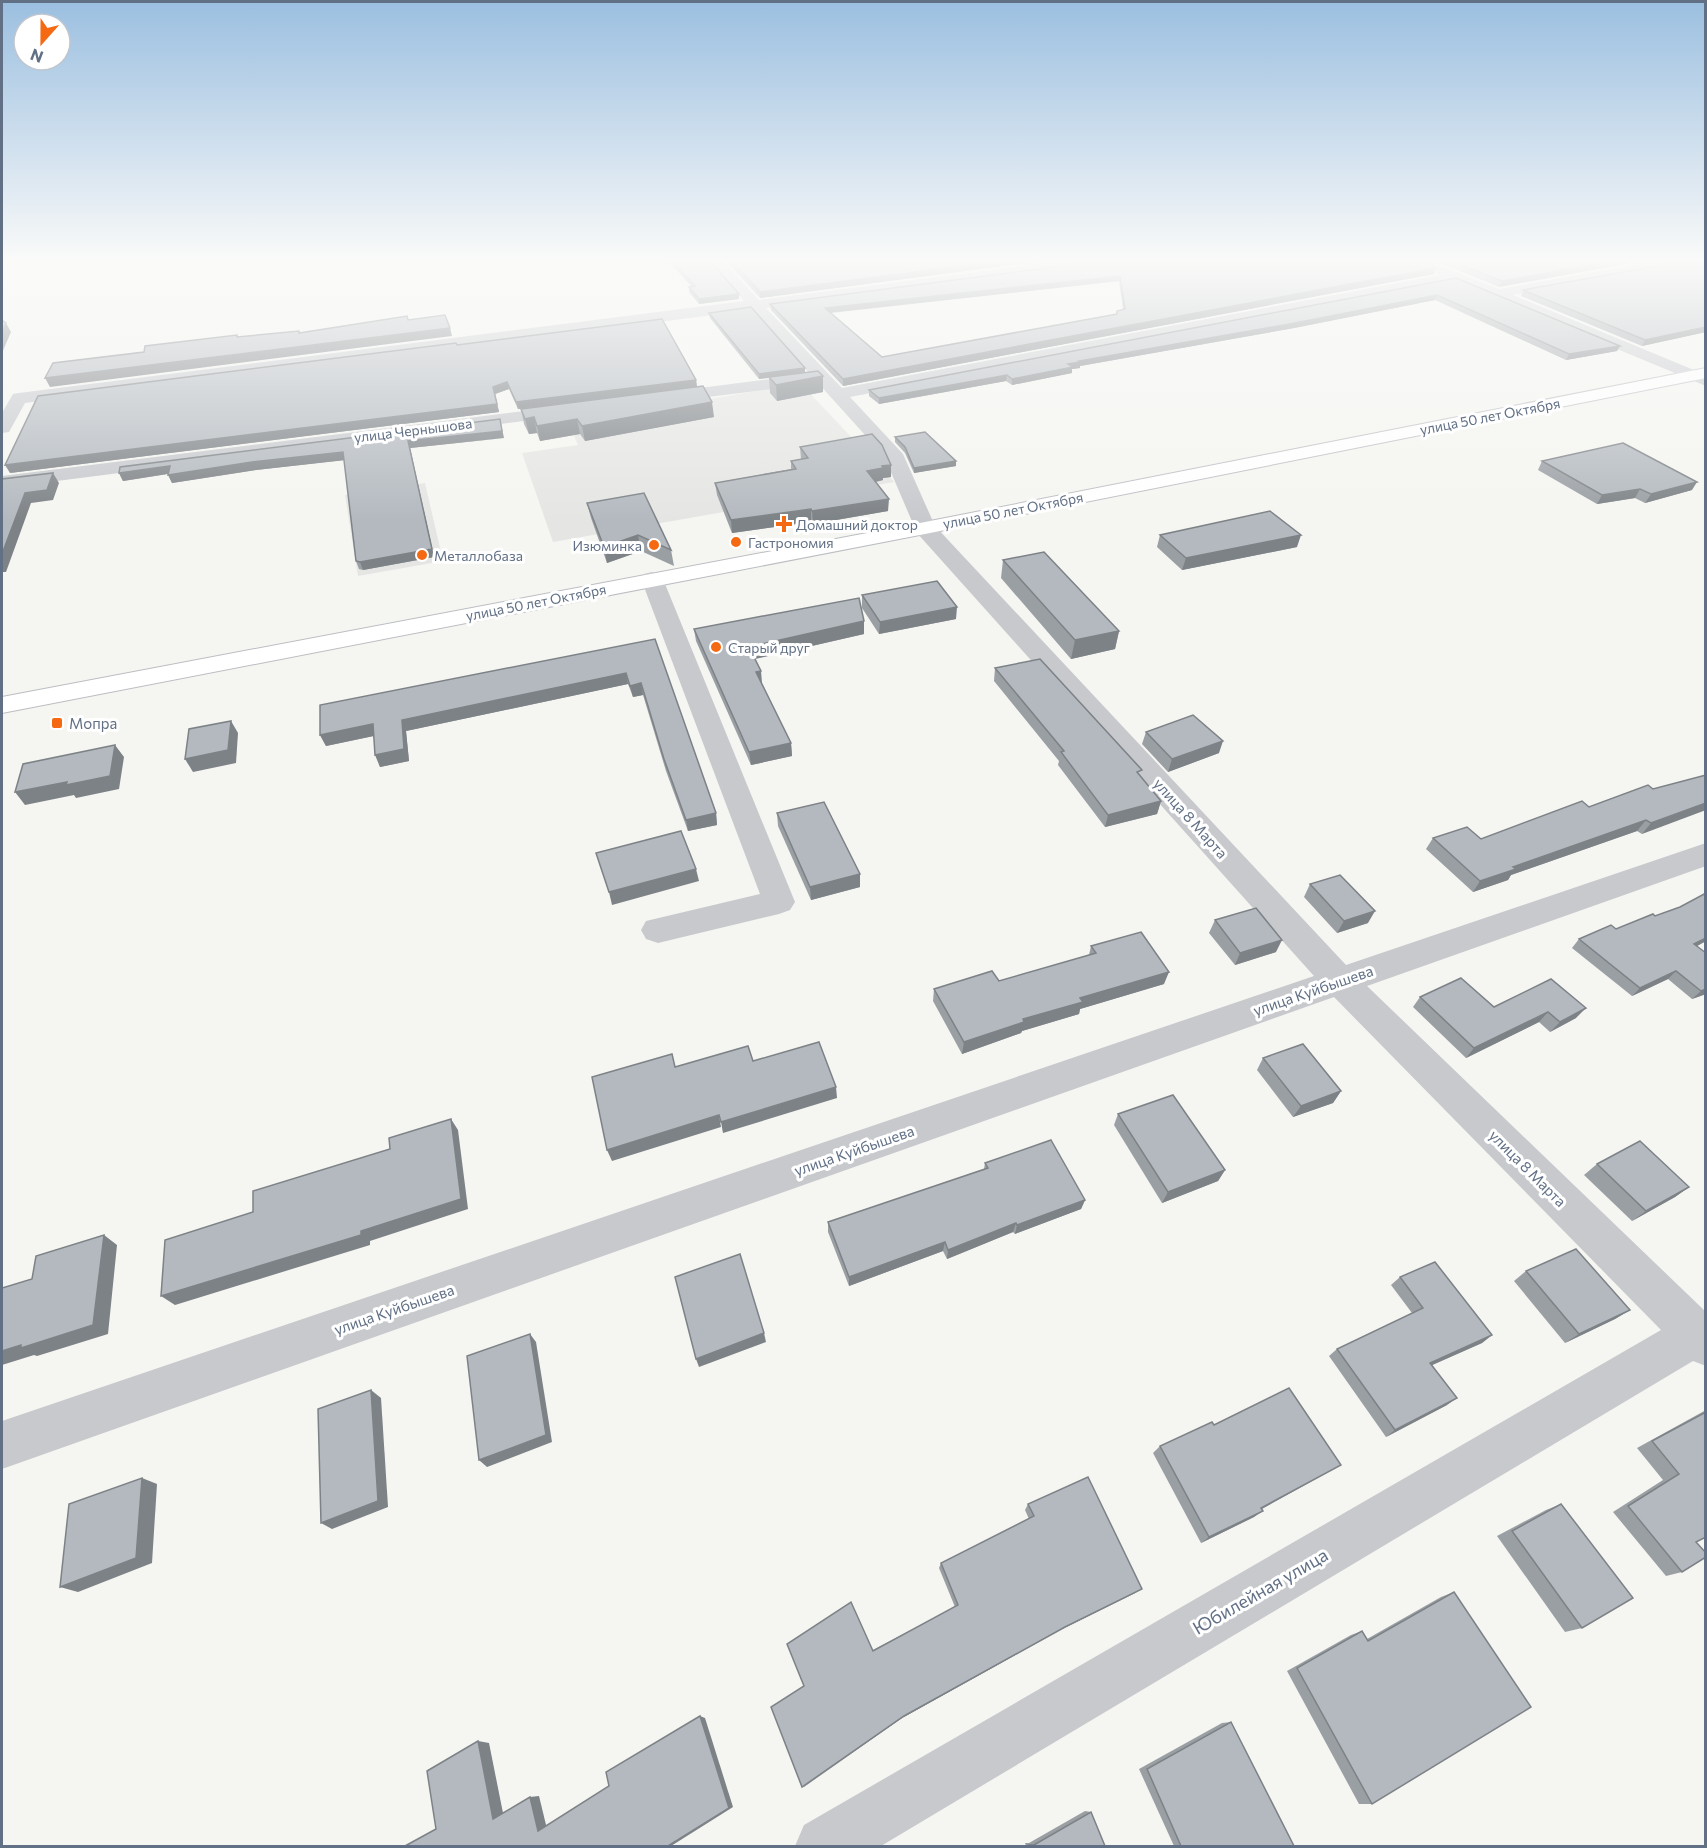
<svg xmlns="http://www.w3.org/2000/svg" width="1707" height="1848" viewBox="0 0 1707 1848" font-family="Commissioner,sans-serif">
	<style>
		.built { fill: #e5e6e4 }
		.lines { fill: none; stroke-linecap: round; stroke-linejoin: round }
		.major-casing { stroke: #bbbec2; stroke-width: 2 }
		.minor { fill: #c7c9cd; fill-rule: evenodd }
		.major { fill: #fff; fill-rule: evenodd }
		.wall { fill: #9a9fa4; fill-rule: evenodd }
		.shaded-wall { fill: #7d8286 }
		.building { fill: #b3b9bf; stroke: #7d8286; stroke-width: 1.5; fill-rule: evenodd }
		.poi-dot { fill: #f46912; stroke: #fff; stroke-width: 2 }
		.labels { text-anchor: middle; dominant-baseline: central; stroke-width: 6; stroke-linejoin: round; paint-order: stroke }
		.far-street-label { font-size: 14px; fill: #617085; stroke: #fff }
		.far-poi-label { font-size: 14px; fill: #617085; stroke: #fff; text-anchor: start }
		.poi-label { font-size: 15px; fill: #617085; stroke: #fff; text-anchor: start }
		.street-label { font-size: 15px; fill: #617085; stroke: #fff }
		.near-street-label { font-size: 18px; fill: #617085; stroke: #fff }
	</style>
	<rect width="100%" height="100%" fill="#f5f5f1"/>
	<!-- built -->
	<g class="built">
		<polygon points="800,383 894,482 553,542 522,453 578,445 569,424"/>
		<polygon points="425,483 443,561 358,576 345,495"/>
	</g>
	<g class="lines">
		<defs>
			<polygon id="major" points="1706,368 1706,378 925,534 2,713 2,697 925,522"/>
		</defs>
		<!-- major casing -->
		<use href="#major" class="major-casing"/>
		<!-- minor -->
		<g class="minor">
			<polygon points="709,262 724,262 759,300 1055,262 1098,262 1091,266 766,308 842,388 1440,275 1429,268 1436,264 1499,289 1650,262 1683,262 1676,266 1513,295 1706,375 1706,386 1454,281 850,397 903,454 935,526 1346,965 1706,843 1706,866 1367,986 1706,1312 1706,1366 1693,1361 881,1846 795,1846 804,1825 1661,1330 1334,997 2,1469 2,1421 1314,976 917,533 884,456 818,383 661,403 655,402 652,398 655,394 661,393 810,374 752,310 25,403 9,432 2,433 2,413 13,394 19,393 744,301"/>
			<polygon points="565,406 571,407 574,411 571,415 2,488 2,476"/>
			<polygon points="652,572 660,574 663,579 795,902 790,910 779,914 658,943 646,939 641,930 646,921 760,894 641,579 644,574"/>
		</g>
		<!-- major -->
		<use href="#major" class="major"/>
	</g>
	<!-- wall -->
	<g class="wall">
		<polygon points="669,262 711,262 739,294 739,299 699,304 689,292 689,287 691,286"/>
		<polygon points="727,262 1034,262 760,298"/>
		<path d="M1093 262H1436L1432 265 1434 274 843 386 771 310 770 304ZM1119 281 1123 309 1117 311 1116 314 882 357 831 313Z"/>
		<polygon points="1438,262 1635,262 1499,287"/>
		<polygon points="1456,278 1620,346 1617,351 1566,360 1435,300 1294,328 1080,366 1080,368 1072,369 1072,373 1012,385 1006,381 879,404 869,396 869,390"/>
		<polygon points="1523,290 1706,332 1642,346 1521,296"/>
		<polygon points="709,313 805,368 805,372 823,392 777,401 770,393 769,378 759,379 710,318"/>
		<polygon points="457,345 696,380 697,387 714,417 585,441 580,434 540,441 537,433 529,434 524,424 521,409 518,409 509,389 495,394 499,412 10,473"/>
		<polygon points="895,437 956,466 914,473 905,453 895,442"/>
		<polygon points="504,438 410,448 434,557 363,570 359,569 356,561 344,460 256,470 172,483 168,474 123,481 119,473"/>
		<polygon points="800,447 891,477 883,478 883,480 875,482 888,511 813,524 811,522 732,533 717,495 715,483 791,469 791,461 801,459"/>
		<polygon points="1542,461 1692,490 1645,503 1635,498 1597,504 1538,470"/>
		<polygon points="587,503 671,550 674,566 641,551 607,563 591,518"/>
		<polygon points="1160,535 1297,547 1182,570 1157,547"/>
		<polygon points="1003,560 1119,631 1115,649 1071,659 1001,578"/>
		<polygon points="862,595 956,619 879,634 862,608"/>
		<polygon points="694,629 864,634 755,659 761,683 791,743 792,756 751,765 696,641"/>
		<polygon points="655,639 716,813 717,825 688,831 666,771 643,695 633,697 628,684 406,731 409,761 380,767 374,736 326,746 320,735"/>
		<polygon points="995,668 1140,776 1161,801 1157,814 1105,827 1058,765 1059,761 994,681"/>
		<polygon points="1146,732 1219,753 1168,772 1142,744"/>
		<polygon points="1706,775 1642,834 1637,831 1511,875 1508,880 1473,892 1426,849 1433,838 1481,839 1589,807"/>
		<polygon points="777,813 860,874 860,887 811,900 778,826"/>
		<polygon points="1310,884 1368,923 1337,933 1304,897"/>
		<polygon points="1706,893 1706,941 1697,946 1706,994 1692,999 1668,979 1632,996 1572,948 1579,939 1616,929 1655,916 1680,907"/>
		<polygon points="1215,920 1276,952 1235,965 1209,933"/>
		<polygon points="1091,946 1164,984 1080,1009 1079,1014 1022,1031 1021,1033 962,1054 933,1001 934,989 999,981 1089,955"/>
		<polygon points="1551,979 1576,1018 1550,1032 1539,1022 1466,1058 1413,1007 1420,997 1494,1007"/>
		<polygon points="1263,1058 1341,1091 1333,1103 1293,1117 1257,1070"/>
		<polygon points="1118,1114 1225,1170 1218,1181 1162,1203 1114,1125"/>
		<polygon points="985,1163 1085,1200 1081,1209 1015,1234 1013,1232 947,1259 943,1251 849,1286 828,1232 828,1222 984,1169"/>
		<polygon points="1597,1164 1689,1187 1675,1197 1632,1221 1584,1175"/>
		<polygon points="1526,1271 1630,1310 1615,1319 1565,1343 1514,1281"/>
		<polygon points="1400,1277 1492,1335 1482,1343 1432,1365 1447,1405 1386,1437 1329,1356 1337,1349 1412,1313 1391,1285"/>
		<polygon points="1706,1410 1706,1537 1696,1542 1682,1572 1666,1576 1613,1512 1663,1480 1637,1448"/>
		<polygon points="1214,1425 1330,1471 1262,1509 1254,1517 1201,1543 1153,1453 1160,1446"/>
		<polygon points="1028,1504 1135,1593 1060,1630 902,1718 804,1787 804,1686 955,1607 939,1568 941,1563 1029,1519 1025,1510"/>
		<polygon points="1561,1504 1582,1628 1565,1632 1497,1536 1546,1510"/>
		<polygon points="1454,1592 1372,1804 1359,1804 1287,1671 1351,1635 1362,1631 1367,1639 1441,1597"/>
		<polygon points="1231,1722 1294,1846 1174,1846 1139,1769 1222,1723"/>
		<polygon points="1085,1811 1091,1812 1105,1846 1026,1846 1025,1843 1029,1843"/>
	</g>
	<!-- shaded-wall -->
	<g class="shaded-wall">
		<polygon points="993,262 1034,262 760,298 760,292"/>
		<polygon points="1607,262 1635,262 1499,287 1502,281"/>
		<polygon points="1436,268 1434,274 843,386 843,379"/>
		<polygon points="1120,276 1119,281 825,313 825,308"/>
		<polygon points="739,294 739,299 699,304 699,299"/>
		<polygon points="1437,295 1435,300 1294,328 1080,366 1080,368 1072,369 1072,373 1012,385 1012,379 1068,364 1079,361"/>
		<polygon points="6,323 11,332 2,353 2,332"/>
		<polygon points="1706,327 1706,332 1642,346 1645,340"/>
		<polygon points="450,328 452,336 50,387 45,378"/>
		<polygon points="1620,346 1617,351 1566,360 1569,354"/>
		<polygon points="805,368 805,373 759,379 759,374"/>
		<polygon points="1007,375 1006,381 879,404 879,398"/>
		<polygon points="823,376 823,392 777,401 776,385"/>
		<polygon points="696,380 697,387 518,409 516,402"/>
		<polygon points="507,382 509,389 495,394 499,412 10,473 5,465 493,387"/>
		<polygon points="712,402 714,417 585,441 582,426"/>
		<polygon points="534,417 537,433 529,434 525,419"/>
		<polygon points="500,419 504,438 410,448 434,557 363,570 360,562 408,441"/>
		<polygon points="577,419 580,434 540,441 537,426"/>
		<polygon points="343,452 346,460 256,470 172,483 168,475 252,462"/>
		<polygon points="956,461 956,466 914,473 914,468"/>
		<polygon points="891,465 891,477 883,478 883,480 867,484 867,471 882,466"/>
		<polygon points="170,466 173,473 123,481 119,473"/>
		<polygon points="53,473 59,483 53,500 31,503 6,572 2,572 2,554 25,493"/>
		<polygon points="1697,482 1692,490 1645,503 1651,494"/>
		<polygon points="1640,489 1635,498 1597,504 1602,495"/>
		<polygon points="889,499 888,511 813,524 812,511"/>
		<polygon points="811,509 811,522 732,533 731,520"/>
		<polygon points="638,535 641,551 607,563 604,547"/>
		<polygon points="1301,535 1297,547 1182,570 1186,558"/>
		<polygon points="957,607 956,619 879,634 880,622"/>
		<polygon points="864,621 864,634 750,660 749,647"/>
		<polygon points="1119,631 1115,649 1071,659 1075,640"/>
		<polygon points="761,671 762,683 757,684 756,672"/>
		<polygon points="626,673 628,684 406,731 409,761 380,767 375,755 402,720"/>
		<polygon points="641,683 643,695 633,697 630,686"/>
		<polygon points="231,721 238,733 236,763 193,772 185,759"/>
		<polygon points="373,724 378,735 326,746 320,735"/>
		<polygon points="1223,741 1219,753 1168,772 1172,759"/>
		<polygon points="791,743 792,756 751,765 749,752"/>
		<polygon points="115,745 124,757 119,789 76,798 74,795 25,805 15,792 67,782"/>
		<polygon points="1161,801 1157,814 1105,827 1108,815"/>
		<polygon points="1706,803 1706,810 1642,834 1651,823"/>
		<polygon points="716,813 717,825 688,831 686,820"/>
		<polygon points="1646,820 1637,831 1511,875 1508,880 1473,892 1480,881 1513,867"/>
		<polygon points="696,869 699,881 612,905 609,892"/>
		<polygon points="860,874 860,887 811,900 810,887"/>
		<polygon points="1375,911 1368,923 1337,933 1344,921"/>
		<polygon points="1706,938 1706,941 1686,952 1694,944"/>
		<polygon points="1282,940 1276,952 1235,965 1240,953"/>
		<polygon points="1676,971 1668,979 1632,996 1640,988"/>
		<polygon points="1169,972 1164,984 1080,1009 1079,1014 1022,1031 1021,1033 962,1054 964,1042 1080,998"/>
		<polygon points="1706,989 1706,994 1692,999 1701,991"/>
		<polygon points="1586,1008 1576,1018 1550,1032 1560,1022"/>
		<polygon points="1548,1012 1539,1022 1466,1058 1474,1048"/>
		<polygon points="836,1087 837,1098 723,1133 721,1122"/>
		<polygon points="1341,1091 1333,1103 1293,1117 1301,1106"/>
		<polygon points="719,1115 721,1127 612,1161 607,1150"/>
		<polygon points="451,1119 458,1130 468,1209 370,1241 370,1245 175,1305 161,1296 361,1231"/>
		<polygon points="1225,1170 1218,1181 1162,1203 1168,1192"/>
		<polygon points="1689,1187 1675,1197 1632,1221 1646,1211"/>
		<polygon points="1085,1200 1081,1209 1015,1234 1017,1225"/>
		<polygon points="1016,1223 1013,1232 947,1259 948,1250"/>
		<polygon points="104,1235 117,1245 108,1334 37,1356 34,1355 2,1365 2,1351"/>
		<polygon points="945,1242 943,1251 849,1286 849,1277"/>
		<polygon points="1630,1310 1615,1319 1565,1343 1579,1334"/>
		<polygon points="764,1333 766,1342 699,1367 696,1359"/>
		<polygon points="530,1334 536,1342 552,1442 487,1467 479,1460"/>
		<polygon points="1492,1335 1482,1343 1421,1370 1430,1363"/>
		<polygon points="371,1390 381,1398 388,1507 332,1529 321,1523"/>
		<polygon points="1457,1398 1447,1405 1386,1437 1395,1430"/>
		<polygon points="1341,1465 1330,1471 1252,1514 1261,1508"/>
		<polygon points="142,1478 157,1484 152,1563 78,1592 60,1587"/>
		<polygon points="1263,1511 1254,1517 1201,1543 1209,1537"/>
		<polygon points="1142,1589 1135,1593 1060,1630 902,1718 802,1787 904,1716 1065,1627"/>
		<polygon points="700,1716 705,1718 733,1807 671,1846 668,1846"/>
		<polygon points="478,1741 489,1743 504,1818 493,1819"/>
		<polygon points="539,1796 547,1829 538,1831 530,1797"/>
	</g>
	<!-- building -->
	<g class="building">
		<polygon points="673,262 711,262 739,294 699,299 689,287 695,286"/>
		<polygon points="732,262 993,262 760,292"/>
		<path d="M1093 262H1430L1436 268 843 379 770 304ZM1120 276 1125 309 1117 311V314L882 357 825 308Z"/>
		<polygon points="1454,262 1607,262 1502,281"/>
		<polygon points="1680,262 1706,262 1706,327 1645,340 1523,290"/>
		<polygon points="1456,278 1620,346 1569,354 1437,295 1295,323 1079,361 1081,362 1068,364 1073,367 1012,379 1007,375 879,398 869,390"/>
		<polygon points="751,307 805,368 759,374 709,313"/>
		<polygon points="445,315 450,328 45,378 53,363 144,352 145,346 237,335 237,337 299,331 299,333 407,316 408,320"/>
		<polygon points="662,319 696,380 516,402 507,382 493,387 497,404 5,465 38,396 456,343 457,345"/>
		<polygon points="2,320 6,323 2,332"/>
		<polygon points="818,371 823,376 776,385 769,377"/>
		<polygon points="703,386 712,402 582,426 577,419 537,426 534,417 525,419 521,409"/>
		<polygon points="500,419 502,431 408,441 432,549 360,562 356,561 343,452 252,462 168,475 170,466 119,473 120,467"/>
		<polygon points="925,432 956,461 914,468 905,447 895,437"/>
		<polygon points="872,434 882,445 891,465 882,466 883,468 867,471 889,499 812,511 811,509 731,520 715,483 796,469 791,461 808,458 800,447"/>
		<polygon points="1623,443 1697,482 1651,494 1640,489 1602,495 1542,461"/>
		<polygon points="53,473 47,490 25,493 2,554 2,479"/>
		<polygon points="644,493 671,550 638,535 604,547 587,503"/>
		<polygon points="1270,511 1301,535 1186,558 1160,535"/>
		<polygon points="1044,552 1119,631 1075,640 1003,560"/>
		<polygon points="937,581 957,607 880,622 862,595"/>
		<polygon points="859,598 864,621 749,647 761,671 756,672 791,743 749,752 694,629"/>
		<polygon points="655,639 716,813 686,820 664,759 641,683 630,686 626,673 402,720 404,749 375,755 373,724 320,735 320,705"/>
		<polygon points="1040,659 1142,770 1137,772 1161,801 1108,815 1061,752 1064,751 995,668"/>
		<polygon points="1193,715 1223,741 1172,759 1146,732"/>
		<polygon points="231,721 228,750 185,759 189,729"/>
		<polygon points="115,745 110,776 66,785 67,782 15,792 23,764"/>
		<polygon points="1706,775 1706,803 1651,823 1646,820 1513,867 1516,869 1480,881 1433,838 1467,827 1481,839 1582,801 1589,807 1648,785 1653,789"/>
		<polygon points="824,802 860,874 810,887 777,813"/>
		<polygon points="681,831 696,869 609,892 596,853"/>
		<polygon points="1340,875 1375,911 1344,921 1310,884"/>
		<polygon points="1706,893 1706,938 1694,944 1706,953 1706,989 1701,991 1676,971 1640,988 1579,939 1611,925 1616,929 1653,914 1655,916 1680,907"/>
		<polygon points="1256,908 1282,940 1240,953 1215,920"/>
		<polygon points="1141,932 1169,972 1080,998 1083,1002 1023,1019 1024,1022 964,1042 934,989 992,971 999,981 1096,953 1091,946"/>
		<polygon points="1461,978 1494,1007 1551,979 1586,1008 1560,1022 1548,1012 1474,1048 1420,997"/>
		<polygon points="819,1042 836,1087 721,1122 719,1115 607,1150 592,1077 672,1054 675,1067 748,1046 753,1061"/>
		<polygon points="1303,1044 1341,1091 1301,1106 1263,1058"/>
		<polygon points="1173,1095 1225,1170 1168,1192 1118,1114"/>
		<polygon points="451,1119 461,1199 361,1231 361,1235 161,1296 165,1240 253,1212 253,1191 390,1149 389,1138"/>
		<polygon points="1051,1140 1085,1200 1017,1225 1016,1223 948,1250 945,1242 849,1277 828,1222 988,1168 985,1163"/>
		<polygon points="1640,1141 1689,1187 1646,1211 1597,1164"/>
		<polygon points="104,1235 93,1325 21,1348 21,1345 2,1351 2,1288 32,1279 36,1256"/>
		<polygon points="1576,1249 1630,1310 1579,1334 1526,1271"/>
		<polygon points="740,1254 764,1333 696,1359 675,1277"/>
		<polygon points="1435,1262 1492,1335 1430,1363 1457,1398 1395,1430 1337,1349 1423,1308 1400,1277"/>
		<polygon points="530,1334 546,1435 479,1460 467,1356"/>
		<polygon points="1289,1388 1341,1465 1261,1508 1263,1511 1209,1537 1160,1446 1212,1422 1214,1425"/>
		<polygon points="371,1390 378,1501 321,1523 318,1409"/>
		<polygon points="1706,1412 1706,1537 1696,1542 1706,1553 1706,1557 1682,1572 1628,1506 1679,1474 1652,1441"/>
		<polygon points="1088,1477 1142,1589 1065,1627 904,1716 802,1787 771,1707 804,1686 787,1644 851,1602 873,1651 958,1605 941,1563 1034,1516 1028,1504"/>
		<polygon points="142,1478 136,1558 60,1587 69,1504"/>
		<polygon points="1561,1504 1633,1598 1582,1628 1512,1531"/>
		<polygon points="1454,1592 1531,1707 1372,1804 1297,1668 1362,1631 1368,1641"/>
		<polygon points="700,1716 729,1808 668,1846 405,1846 436,1829 427,1771 478,1741 493,1819 530,1797 538,1831 609,1786 606,1772"/>
		<polygon points="1231,1722 1294,1846 1181,1846 1147,1769"/>
		<polygon points="1091,1812 1105,1846 1030,1846 1029,1845 1034,1845"/>
	</g>
	<!-- sky -->
	<linearGradient id="sky" x2="0" y2="1"><stop stop-color="#9bbfe0"/><stop offset="0.5" stop-color="#fafaf9"/><stop offset="1" stop-color="#fafaf9" stop-opacity="0"/></linearGradient>
	<rect width="1707" height="521" fill="url(#sky)"/>
	<!-- markers -->
	<g class="poi-dot">
		<path d="M781 515h6v6h6v6h-6v6h-6v-6h-6v-6h6z"/>
		<circle cx="736" cy="542" r="6"/>
		<circle cx="654" cy="545" r="6"/>
		<circle cx="422" cy="555" r="6"/>
		<circle cx="716" cy="647" r="6"/>
		<rect x="51" y="717" width="12" height="12" rx="3"/>
	</g>
	<g class="labels">
		<!-- far-street labels -->
		<g class="far-street-label">
			<text transform="translate(1490 416) rotate(-11)">улица 50 лет Октября</text>
			<text transform="translate(413 430) rotate(-7)">улица Чернышова</text>
			<text transform="translate(1013 510) rotate(-11)">улица 50 лет Октября</text>
			<text transform="translate(536 602) rotate(-11)">улица 50 лет Октября</text>
		</g>
		<!-- far-poi labels -->
		<g class="far-poi-label">
			<text x="796" y="524">Домашний доктор</text>
			<text x="748" y="542">Гастрономия</text>
			<text x="642" y="545" text-anchor="end">Изюминка</text>
			<text x="434" y="555">Металлобаза</text>
			<text x="728" y="647">Старый друг</text>
		</g>
		<!-- poi labels -->
		<g class="poi-label">
			<text x="69" y="723">Мопра</text>
		</g>
		<!-- street labels -->
		<g class="street-label">
			<text transform="translate(1191 818) rotate(48)">улица 8 Марта</text>
			<text transform="translate(1313 990) rotate(-19)">улица Куйбышева</text>
			<text transform="translate(854 1150) rotate(-19)">улица Куйбышева</text>
			<text transform="translate(1528 1168) rotate(45)">улица 8 Марта</text>
			<text transform="translate(394 1309) rotate(-19)">улица Куйбышева</text>
		</g>
		<!-- near-street labels -->
		<g class="near-street-label">
			<text transform="translate(1260 1591) rotate(-30)">Юбилейная улица</text>
		</g>
	</g>
	<!-- border -->
	<rect width="1707" height="1848" fill="none" stroke="#617085" stroke-width="6"/>
	<!-- north arrow -->
	<g transform="translate(42 42) rotate(201)"><circle r="28" fill="#ffffff" stroke="#c0c6ce" stroke-width="1.5"/>
	<path d="M0-4.5L10 22L0 15L-10 22Z" fill="#f46912"/>
	<text y="-9" font-size="16" font-weight="bold" text-anchor="middle" fill="#617085">N</text>
	</g>
</svg>
